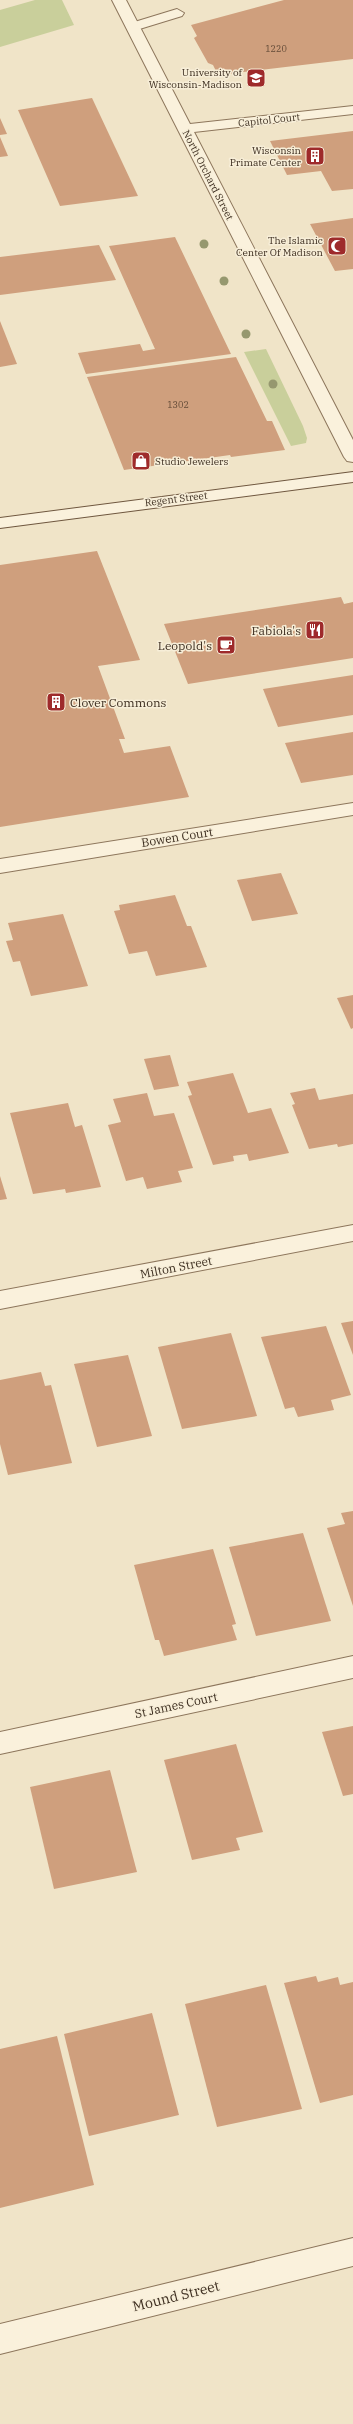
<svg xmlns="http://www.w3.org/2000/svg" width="353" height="2424" viewBox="0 0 353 2424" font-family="'IBM Plex Serif',serif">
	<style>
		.green { fill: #c9cf9b }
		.building { fill: #cf9f7d }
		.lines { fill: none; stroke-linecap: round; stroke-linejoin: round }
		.lane-casing { stroke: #8d765c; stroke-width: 2 }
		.street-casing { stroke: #8d765c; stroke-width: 2 }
		.secondary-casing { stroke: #6f573f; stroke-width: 2 }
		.lane { fill: #faf1dc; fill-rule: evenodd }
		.street { fill: #faf1dc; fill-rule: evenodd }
		.secondary { fill: #faf1dc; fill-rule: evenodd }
		.tree { fill: #96986f }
		.labels { text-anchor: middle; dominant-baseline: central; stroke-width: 3; stroke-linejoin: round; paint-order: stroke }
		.far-number-label { font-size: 9px; fill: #624a37 }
		.far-poi-label { font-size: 10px; fill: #3d2e20; stroke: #f7eed8; text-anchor: end }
		.far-street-label { font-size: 10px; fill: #3d2e20; stroke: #f7eed8 }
		.poi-label { font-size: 12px; fill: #3d2e20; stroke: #f7eed8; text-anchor: end }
		.street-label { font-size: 12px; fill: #3d2e20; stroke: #f7eed8 }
		.near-street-label { font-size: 14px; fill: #3d2e20; stroke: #f7eed8 }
	</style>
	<rect width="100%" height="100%" fill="#f0e4c8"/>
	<!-- green -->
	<g class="green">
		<polygon points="35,0 62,0 74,25 0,47 0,10"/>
		<polygon points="266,349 303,426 307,438 306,443 291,446 244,352"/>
	</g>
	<!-- building -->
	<g class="building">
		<polygon points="284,0 353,0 353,59 218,75 213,65 208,63 194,38 197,36 191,25"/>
		<polygon points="92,98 138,196 60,206 18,110"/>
		<polygon points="0,118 7,134 0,135"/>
		<polygon points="353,131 353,189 332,191 321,171 287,175 270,141"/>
		<polygon points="0,137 8,156 0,157"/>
		<polygon points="353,218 353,269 335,271 310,224"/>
		<polygon points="175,237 231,354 86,374 78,353 140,344 143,351 155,349 109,246"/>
		<polygon points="99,245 116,280 0,295 0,257"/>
		<polygon points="0,321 17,364 0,367"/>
		<polygon points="236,357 267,421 272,421 285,450 231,457 230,455 124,470 87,377"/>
		<polygon points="97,551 140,660 98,666 125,739 119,739 124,753 170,746 189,797 0,827 0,565"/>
		<polygon points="341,597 344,604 353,602 353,658 188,684 164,624"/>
		<polygon points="353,675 353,715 278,727 263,689"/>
		<polygon points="353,732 353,775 301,783 285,743"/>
		<polygon points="281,873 298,914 252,921 237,880"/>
		<polygon points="175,895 187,926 191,926 207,967 156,976 147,951 129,954 114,911 120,910 119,905"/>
		<polygon points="63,914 88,986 31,996 20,961 13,962 6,941 13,940 8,923"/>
		<polygon points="353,995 353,1028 351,1029 337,998"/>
		<polygon points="170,1055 179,1086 154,1090 144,1059"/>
		<polygon points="233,1073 248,1113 271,1108 289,1153 249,1161 247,1154 233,1156 234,1161 213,1165 188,1096 192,1095 187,1082"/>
		<polygon points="315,1088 319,1100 353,1094 353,1144 338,1147 337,1144 309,1149 292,1105 295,1104 290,1093"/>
		<polygon points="147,1093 154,1116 174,1113 193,1168 178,1171 182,1182 147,1189 143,1177 126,1181 108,1125 121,1122 113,1099"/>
		<polygon points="68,1103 75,1127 82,1125 101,1187 66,1193 65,1189 33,1194 10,1113"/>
		<polygon points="0,1176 7,1199 0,1200"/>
		<polygon points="353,1321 353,1355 341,1323"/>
		<polygon points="326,1326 351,1395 331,1400 334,1410 298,1417 294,1407 285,1409 261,1337"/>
		<polygon points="231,1333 257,1416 182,1429 158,1347"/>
		<polygon points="128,1355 152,1436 97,1447 74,1364"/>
		<polygon points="41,1372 45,1386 51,1385 72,1463 8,1475 0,1444 0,1380"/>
		<polygon points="353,1511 353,1606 327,1528 345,1524 341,1513"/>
		<polygon points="303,1533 331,1621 256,1636 229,1547"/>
		<polygon points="213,1549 236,1624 232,1625 237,1640 164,1656 159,1640 155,1640 134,1565"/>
		<polygon points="353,1726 353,1794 343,1796 322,1732"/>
		<polygon points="236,1744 263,1832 236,1838 240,1850 192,1860 164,1760"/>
		<polygon points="110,1770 137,1872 54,1889 30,1787"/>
		<polygon points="316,1976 318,1982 338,1977 340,1985 353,1982 353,2095 320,2103 284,1983"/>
		<polygon points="266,1985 302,2109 217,2127 185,2004"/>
		<polygon points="152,2013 179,2115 89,2136 64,2034"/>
		<polygon points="57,2036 94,2185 0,2208 0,2049"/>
	</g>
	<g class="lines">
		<defs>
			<polygon id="lane" points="177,9 184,13 182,16 133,31 126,27 128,24"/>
			<g id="street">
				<polygon points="112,0 126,0 190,124 353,106 353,114 194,132 353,440 353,462 347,461 344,457"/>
				<polygon points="353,803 353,815 0,873 0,859"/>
				<polygon points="353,1225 353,1241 0,1309 0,1291"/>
				<polygon points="353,1656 353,1678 0,1754 0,1732"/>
				<polygon points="353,2238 353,2266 0,2354 0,2324"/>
			</g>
			<polygon id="secondary" points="353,472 353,482 0,528 0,518"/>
		</defs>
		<!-- lane casing -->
		<use href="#lane" class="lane-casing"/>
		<!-- street casing -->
		<use href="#street" class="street-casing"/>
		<!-- secondary casing -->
		<use href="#secondary" class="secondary-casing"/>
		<!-- lane -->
		<use href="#lane" class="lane"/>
		<!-- street -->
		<use href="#street" class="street"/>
		<!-- secondary -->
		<use href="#secondary" class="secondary"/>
	</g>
	<!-- trees -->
	<g class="tree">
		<circle cx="204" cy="244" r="4.5"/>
		<circle cx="224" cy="281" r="4.5"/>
		<circle cx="246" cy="334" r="4.5"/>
		<circle cx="273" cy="384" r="4.5"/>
	</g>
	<!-- icons -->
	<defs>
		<symbol id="university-square" viewBox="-11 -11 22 22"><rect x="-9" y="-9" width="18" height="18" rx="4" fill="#9e2a2b" stroke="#f7eed8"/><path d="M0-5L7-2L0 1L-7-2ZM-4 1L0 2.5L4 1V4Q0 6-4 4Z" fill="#fff"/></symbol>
		<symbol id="building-square" viewBox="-11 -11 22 22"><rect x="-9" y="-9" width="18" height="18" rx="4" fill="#9e2a2b" stroke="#f7eed8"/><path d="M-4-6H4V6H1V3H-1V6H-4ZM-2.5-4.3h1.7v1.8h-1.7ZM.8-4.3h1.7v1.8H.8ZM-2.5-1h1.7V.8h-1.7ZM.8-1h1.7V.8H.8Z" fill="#fff"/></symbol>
		<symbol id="mosque-square" viewBox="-11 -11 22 22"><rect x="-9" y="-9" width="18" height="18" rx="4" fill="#9e2a2b" stroke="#f7eed8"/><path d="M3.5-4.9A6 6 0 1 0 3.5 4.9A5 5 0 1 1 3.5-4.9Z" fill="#fff"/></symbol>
		<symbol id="shop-square" viewBox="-11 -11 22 22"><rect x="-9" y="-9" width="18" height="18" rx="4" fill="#9e2a2b" stroke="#f7eed8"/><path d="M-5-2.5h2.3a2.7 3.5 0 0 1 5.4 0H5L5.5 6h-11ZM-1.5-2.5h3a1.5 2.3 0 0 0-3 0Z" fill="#fff"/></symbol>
		<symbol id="restaurant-square" viewBox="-11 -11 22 22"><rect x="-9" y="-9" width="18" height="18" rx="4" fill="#9e2a2b" stroke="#f7eed8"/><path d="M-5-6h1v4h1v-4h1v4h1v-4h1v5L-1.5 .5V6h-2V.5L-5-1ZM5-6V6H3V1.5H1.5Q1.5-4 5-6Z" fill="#fff"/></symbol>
		<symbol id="cafe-square" viewBox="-11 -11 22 22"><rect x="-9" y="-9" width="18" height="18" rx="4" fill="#9e2a2b" stroke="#f7eed8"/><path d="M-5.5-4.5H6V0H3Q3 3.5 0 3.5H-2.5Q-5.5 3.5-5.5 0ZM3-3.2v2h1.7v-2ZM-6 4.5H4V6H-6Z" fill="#fff"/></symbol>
	</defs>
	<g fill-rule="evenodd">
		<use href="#university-square" x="245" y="67" width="22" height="22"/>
		<use href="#building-square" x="304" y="145" width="22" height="22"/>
		<use href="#mosque-square" x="326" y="235" width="22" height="22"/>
		<use href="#shop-square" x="130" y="450" width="22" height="22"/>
		<use href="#restaurant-square" x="304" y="619" width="22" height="22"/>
		<use href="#cafe-square" x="215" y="634" width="22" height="22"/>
		<use href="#building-square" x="45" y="691" width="22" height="22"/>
	</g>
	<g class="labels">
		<!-- far-number labels -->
		<g class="far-number-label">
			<text x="276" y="48">1220</text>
			<text x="178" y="404">1302</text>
		</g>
		<!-- far-poi labels -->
		<g class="far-poi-label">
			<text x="242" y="72">University of<tspan x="242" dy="12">Wisconsin-Madison</tspan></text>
			<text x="301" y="150">Wisconsin<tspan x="301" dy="12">Primate Center</tspan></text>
			<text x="323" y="240">The Islamic<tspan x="323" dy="12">Center Of Madison</tspan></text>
			<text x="155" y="461" text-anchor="start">Studio Jewelers</text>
		</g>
		<!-- far-street labels -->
		<g class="far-street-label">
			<text transform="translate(269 120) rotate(-6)">Capitol Court</text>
			<text transform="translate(208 175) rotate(63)">North Orchard Street</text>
			<text transform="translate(176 499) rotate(-7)">Regent Street</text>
		</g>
		<!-- poi labels -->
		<g class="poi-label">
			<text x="301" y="630">Fabiola's</text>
			<text x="212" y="645">Leopold's</text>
			<text x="70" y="702" text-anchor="start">Clover Commons</text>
		</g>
		<!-- street labels -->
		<g class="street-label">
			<text transform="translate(177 837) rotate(-9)">Bowen Court</text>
			<text transform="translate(176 1267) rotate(-11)">Milton Street</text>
			<text transform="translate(176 1705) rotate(-12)">St James Court</text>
		</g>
		<!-- near-street labels -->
		<g class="near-street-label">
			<text transform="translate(176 2296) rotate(-14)">Mound Street</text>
		</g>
	</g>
</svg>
